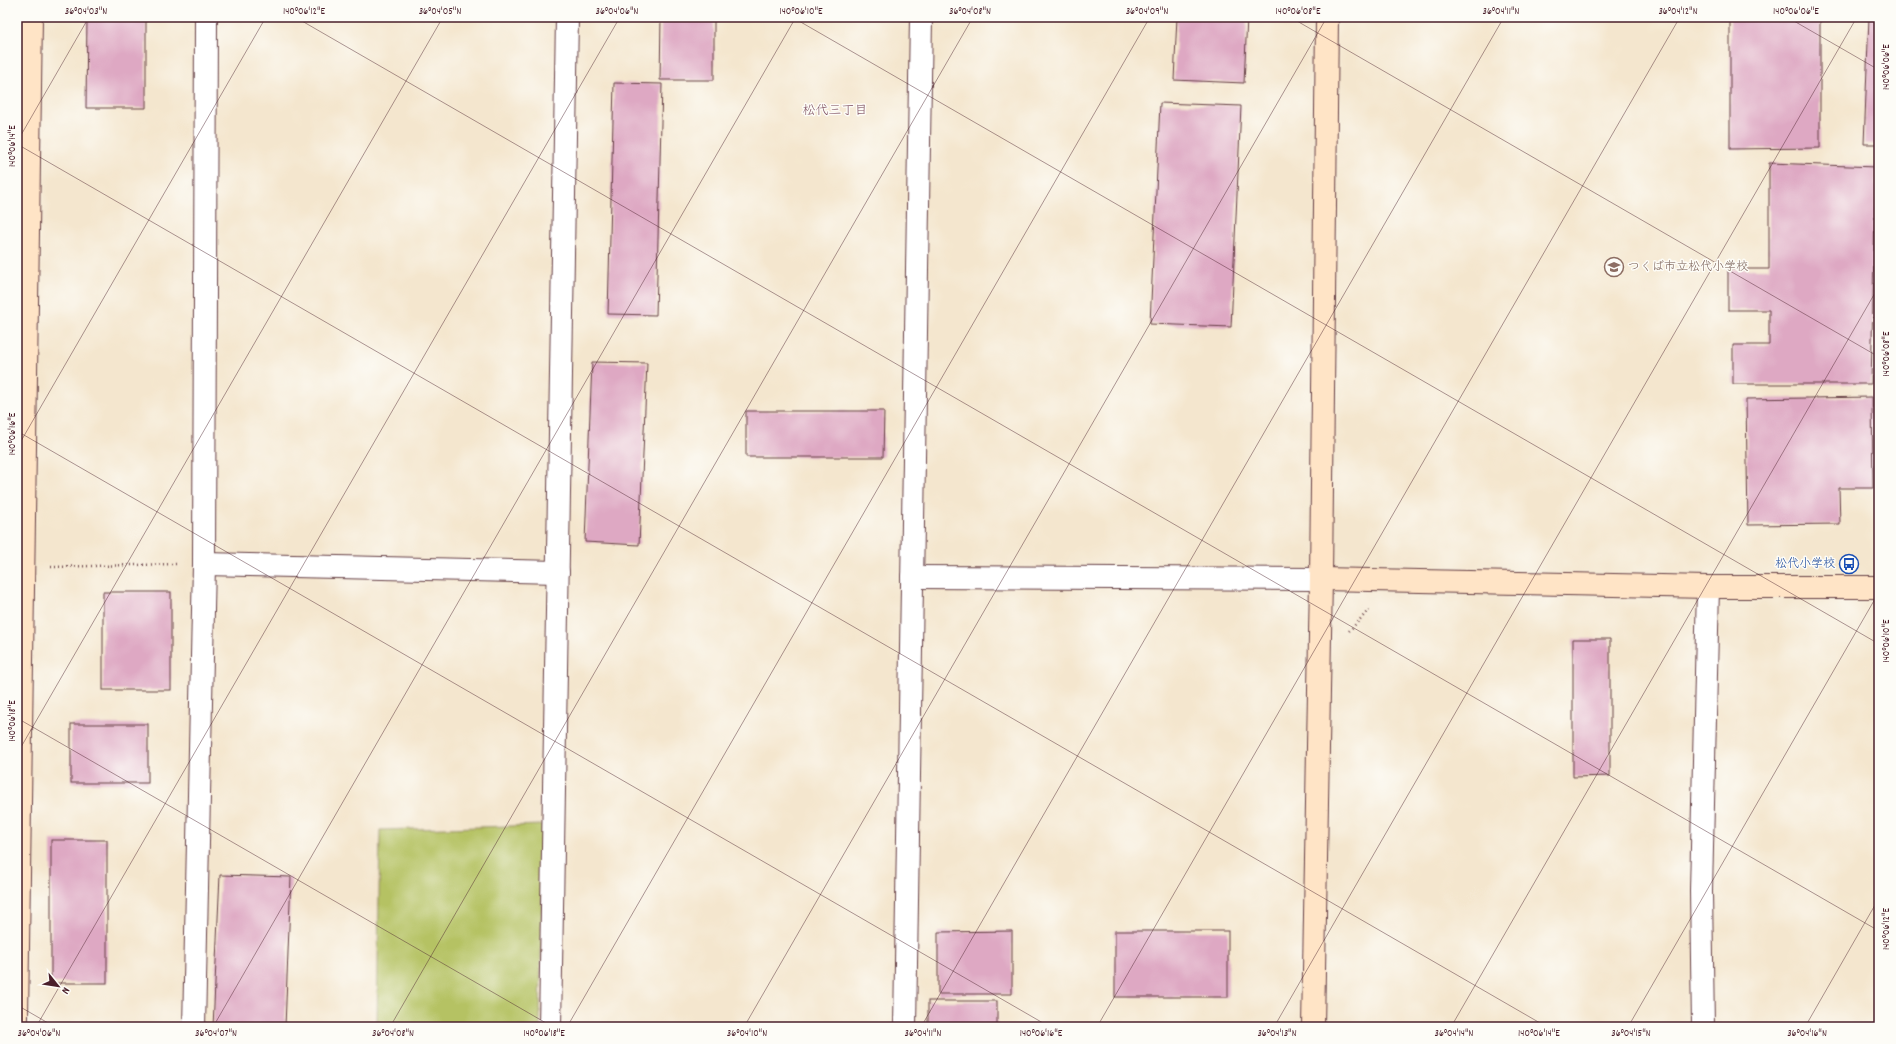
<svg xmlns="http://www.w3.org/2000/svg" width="1896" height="1044" viewBox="0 0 1896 1044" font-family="Dekko,'Klee One',sans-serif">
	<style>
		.green { fill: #b5c264; stroke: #807048 }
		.building { fill: #dea8c3 }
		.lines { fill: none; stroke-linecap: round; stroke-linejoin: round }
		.street-casing { stroke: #643d43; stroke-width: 24 }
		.secondary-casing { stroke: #643d43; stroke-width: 24 }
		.path { stroke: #643d43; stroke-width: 2.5; stroke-dasharray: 1 3; stroke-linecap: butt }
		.street { stroke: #fff; stroke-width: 22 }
		.secondary { stroke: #ffe4c6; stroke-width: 22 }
		.ticks { fill: none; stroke: #4a1f2b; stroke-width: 1; stroke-opacity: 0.45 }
		.labels { text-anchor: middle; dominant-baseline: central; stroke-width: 3; stroke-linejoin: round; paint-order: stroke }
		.education-label { font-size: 12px; fill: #785e54; stroke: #fdfcf7; text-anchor: start }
		.transit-label { font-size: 12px; fill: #164399; stroke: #fdfcf7; text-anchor: end }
		.neighbourhood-label { font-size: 13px; fill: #7e4f60; stroke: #fdfcf7 }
		.neatline { fill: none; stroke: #4a1f2b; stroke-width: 1.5 }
		.ticks-label { font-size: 10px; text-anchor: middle; fill: #4a1f2b }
	</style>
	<rect width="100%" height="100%" fill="#fdfcf7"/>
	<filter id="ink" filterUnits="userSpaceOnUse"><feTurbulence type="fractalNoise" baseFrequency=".025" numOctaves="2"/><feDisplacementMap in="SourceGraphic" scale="8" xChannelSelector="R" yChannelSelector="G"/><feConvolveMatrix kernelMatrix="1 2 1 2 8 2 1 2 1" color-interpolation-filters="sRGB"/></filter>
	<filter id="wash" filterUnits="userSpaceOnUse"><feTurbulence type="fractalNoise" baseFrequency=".012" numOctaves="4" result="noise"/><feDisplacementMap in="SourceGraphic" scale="16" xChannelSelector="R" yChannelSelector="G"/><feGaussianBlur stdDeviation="0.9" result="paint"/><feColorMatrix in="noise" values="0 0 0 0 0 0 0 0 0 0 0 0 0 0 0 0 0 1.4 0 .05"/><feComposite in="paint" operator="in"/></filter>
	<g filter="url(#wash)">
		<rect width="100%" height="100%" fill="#f4e6ce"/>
		<!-- green -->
		<polygon class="green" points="543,825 540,1027 377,1027 380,830"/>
		<g id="blocks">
			<!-- building -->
			<g class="building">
				<polygon points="87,17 146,17 146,108 86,108"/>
				<polygon points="661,17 714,17 714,80 660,80"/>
				<polygon points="1177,17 1247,17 1244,83 1174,80"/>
				<polygon points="1730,17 1820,17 1820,148 1730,149"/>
				<polygon points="1869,17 1879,17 1879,144 1864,144"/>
				<polygon points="614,83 662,84 656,315 608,314"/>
				<polygon points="1160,103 1241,106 1231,327 1150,324"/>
				<polygon points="1769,163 1876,167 1871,384 1733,384 1733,345 1769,345 1769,310 1728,310 1728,269 1769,269"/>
				<polygon points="592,362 647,363 639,545 585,542"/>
				<polygon points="1872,397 1873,488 1839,488 1840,524 1748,525 1746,399"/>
				<polygon points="746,411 884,411 883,457 746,457"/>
				<rect x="103" y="592" width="68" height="98"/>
				<polygon points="1573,639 1610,639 1610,776 1573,777"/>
				<rect x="71" y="724" width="77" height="59"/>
				<rect x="51" y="840" width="56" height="143"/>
				<polygon points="220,875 291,877 285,1027 213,1027"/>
				<polygon points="1012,931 1012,994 938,994 938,932"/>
				<rect x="1115" y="931" width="113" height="66"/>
				<rect x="928" y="1001" width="69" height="26"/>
			</g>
		</g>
	</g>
	<g filter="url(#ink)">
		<use href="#blocks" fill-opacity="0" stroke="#643d43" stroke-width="1"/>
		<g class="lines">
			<defs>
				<g id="street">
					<polyline points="204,564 558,572"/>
					<polyline points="912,577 1321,579"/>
					<polyline points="194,1027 204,564 206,17"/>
					<polyline points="550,1027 567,17"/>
					<polyline points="905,1027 921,17"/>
					<polyline points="1703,1027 1701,891 1708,587"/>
				</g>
				<g id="secondary">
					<polyline points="1321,579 1708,587 1879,587"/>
					<polyline points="17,1018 31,17"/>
					<polyline points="1313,1027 1321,579 1327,17"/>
				</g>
			</defs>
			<!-- street casing -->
			<use href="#street" class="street-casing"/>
			<!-- secondary casing -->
			<use href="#secondary" class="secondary-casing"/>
			<!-- path -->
			<g class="path">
				<polyline points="51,567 176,564"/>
				<polyline points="1349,631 1370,609"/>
			</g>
			<!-- street -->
			<use href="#street" class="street"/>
			<!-- secondary -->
			<use href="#secondary" class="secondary"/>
		</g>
	</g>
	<!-- ticks -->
	<path class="ticks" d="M295 17 1879 931M792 17 1879 644M1290 17 1879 357M1787 17 1879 70M17 142 89 17M17 144 1547 1027M17 431 1050 1027M17 448 266 17M17 718 553 1027M17 754 443 17M17 1005 55 1027M36 1027 620 17M213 1027 796 17M390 1027 973 17M567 1027 1150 17M744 1027 1327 17M921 1027 1504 17M1097 1027 1680 17M1274 1027 1857 17M1451 1027 1879 286M1628 1027 1879 592M1805 1027 1879 898"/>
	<!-- icons -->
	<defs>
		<symbol id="school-ring" viewBox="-11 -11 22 22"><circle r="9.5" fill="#fdfcf7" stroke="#8d6e63" stroke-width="1.5"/><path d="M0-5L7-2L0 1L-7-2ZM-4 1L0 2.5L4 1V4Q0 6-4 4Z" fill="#8d6e63"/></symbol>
		<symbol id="bus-ring" viewBox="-11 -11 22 22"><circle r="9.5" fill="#fdfcf7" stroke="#1a4fb4" stroke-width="1.5"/><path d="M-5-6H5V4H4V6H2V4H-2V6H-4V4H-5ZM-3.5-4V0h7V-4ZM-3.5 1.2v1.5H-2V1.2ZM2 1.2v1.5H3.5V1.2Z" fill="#1a4fb4"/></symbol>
	</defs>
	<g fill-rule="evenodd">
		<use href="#school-ring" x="1603" y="256" width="22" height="22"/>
		<use href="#bus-ring" x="1838" y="553" width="22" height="22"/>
	</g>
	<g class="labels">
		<!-- education labels -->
		<g class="education-label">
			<text x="1628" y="267">つくば市立松代小学校</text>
		</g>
		<!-- transit labels -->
		<g class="transit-label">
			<text x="1835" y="564">松代小学校</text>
		</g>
		<!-- neighbourhood labels -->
		<g class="neighbourhood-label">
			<text x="835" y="111">松代三丁目</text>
		</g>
	</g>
	<!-- margin -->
	<rect width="1896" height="1044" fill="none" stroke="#fdfcf7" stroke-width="44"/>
	<!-- north arrow -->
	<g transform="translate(58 986) rotate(120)" stroke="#fdfcf7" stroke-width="3" paint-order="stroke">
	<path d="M0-3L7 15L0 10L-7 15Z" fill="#4a1f2b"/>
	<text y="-6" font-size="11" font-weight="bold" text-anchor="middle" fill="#4a1f2b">N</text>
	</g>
	<rect x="22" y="22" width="1852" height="1000" class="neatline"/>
	<g class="ticks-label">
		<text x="86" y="14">36°04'03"N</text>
		<text x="304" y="14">140°06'12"E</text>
		<text x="440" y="14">36°04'05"N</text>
		<text x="617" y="14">36°04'06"N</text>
		<text x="801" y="14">140°06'10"E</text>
		<text x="970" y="14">36°04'08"N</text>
		<text x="1147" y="14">36°04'09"N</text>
		<text x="1298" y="14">140°06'08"E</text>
		<text x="1501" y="14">36°04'11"N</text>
		<text x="1678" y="14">36°04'12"N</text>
		<text x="1796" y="14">140°06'06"E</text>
		<text transform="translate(1885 67) rotate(-90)" y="4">140°06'06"E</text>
		<text transform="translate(11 146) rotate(-90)" y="4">140°06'14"E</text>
		<text transform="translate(1885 354) rotate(-90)" y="4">140°06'08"E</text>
		<text transform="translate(11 434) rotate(-90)" y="4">140°06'16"E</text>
		<text transform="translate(1885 641) rotate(-90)" y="4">140°06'10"E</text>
		<text transform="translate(11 721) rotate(-90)" y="4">140°06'18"E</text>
		<text transform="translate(1885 929) rotate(-90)" y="4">140°06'12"E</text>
		<text x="39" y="1036">36°04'06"N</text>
		<text x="216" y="1036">36°04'07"N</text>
		<text x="393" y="1036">36°04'08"N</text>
		<text x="544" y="1036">140°06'18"E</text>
		<text x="747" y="1036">36°04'10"N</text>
		<text x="923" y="1036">36°04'11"N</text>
		<text x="1041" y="1036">140°06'16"E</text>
		<text x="1277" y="1036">36°04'13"N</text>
		<text x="1454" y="1036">36°04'14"N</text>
		<text x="1539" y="1036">140°06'14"E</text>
		<text x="1631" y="1036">36°04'15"N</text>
		<text x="1807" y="1036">36°04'16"N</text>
	</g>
</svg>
